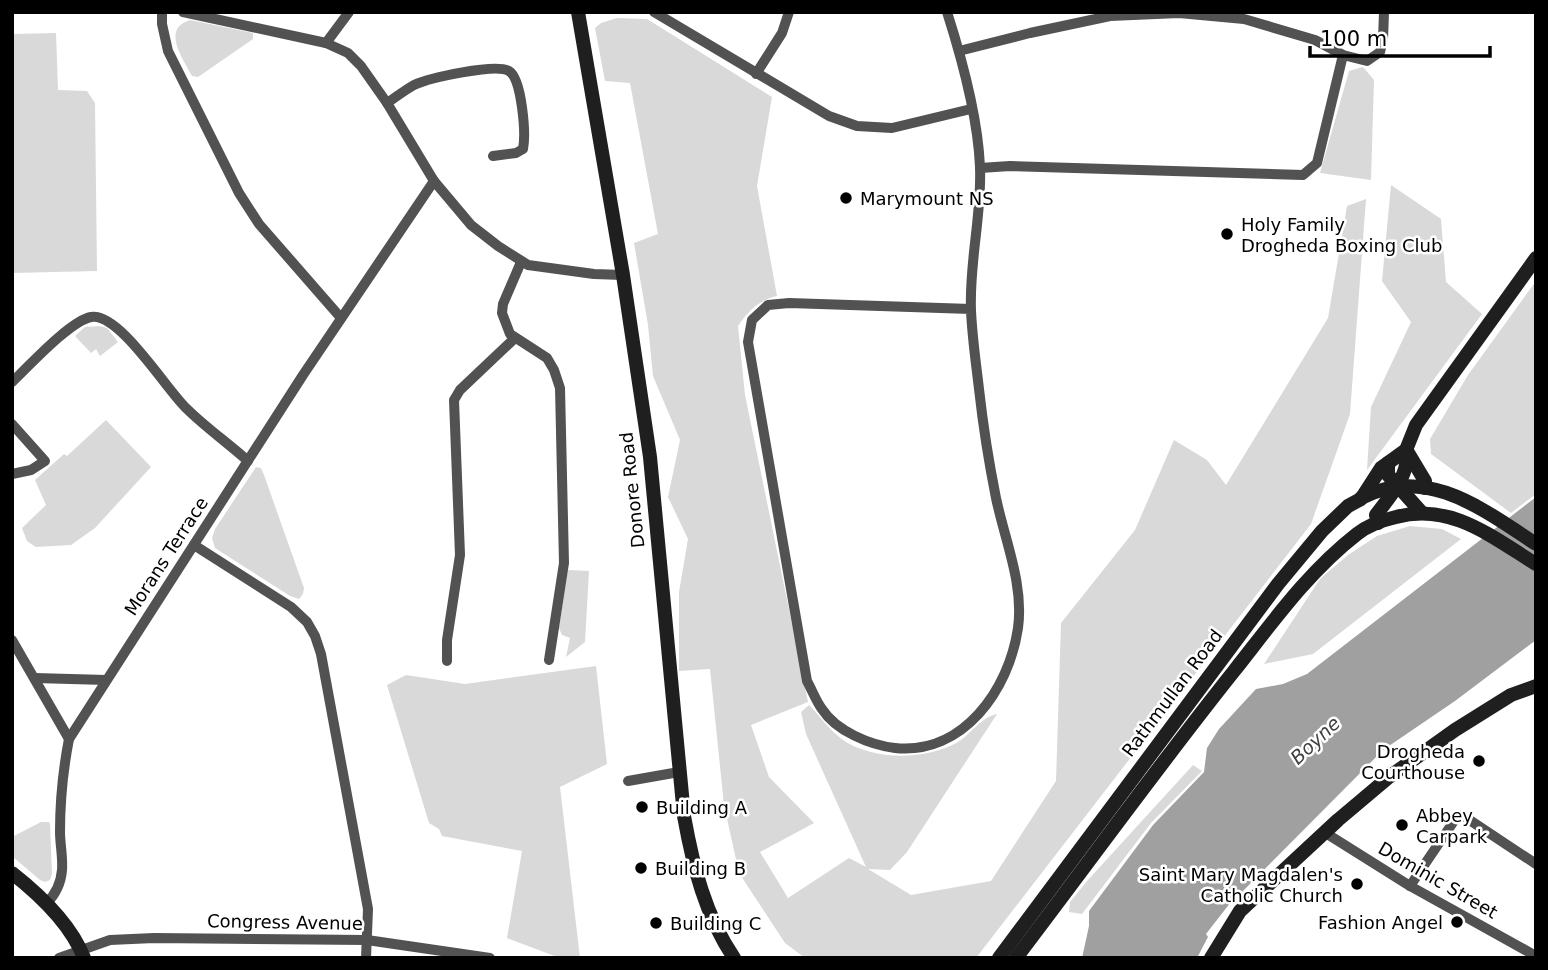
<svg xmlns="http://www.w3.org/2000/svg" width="1548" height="970" viewBox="0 0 1548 970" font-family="'DejaVu Sans',sans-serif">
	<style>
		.green { fill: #d9d9d9 }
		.water { fill: #a0a0a0 }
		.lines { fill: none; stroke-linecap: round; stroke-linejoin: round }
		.street { stroke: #525252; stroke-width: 10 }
		.secondary { stroke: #1f1f1f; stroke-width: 14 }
		.poi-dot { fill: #000; stroke: #fff; stroke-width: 2.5 }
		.labels { text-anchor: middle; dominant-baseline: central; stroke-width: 5; stroke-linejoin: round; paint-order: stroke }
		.poi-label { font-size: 18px; fill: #000; stroke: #fff; text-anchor: start }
		.street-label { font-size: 18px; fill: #000; stroke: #fff }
		.water-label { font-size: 19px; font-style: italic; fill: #414141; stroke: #fff }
	</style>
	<rect width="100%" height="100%" fill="#fff"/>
	<!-- green -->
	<g class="green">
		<path d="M617 18 647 19 772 97 757 186 777 296C759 300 748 311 738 326L745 395 808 702 751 725 769 777 814 823 760 852 788 898 849 858 866 867 806 734 801 712 809 705C820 716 830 731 843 740 874 761 926 760 958 742 972 733 980 718 997 714L907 852 890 870 868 869 911 895 991 881 1056 781 1061 623 1135 530 1174 440 1207 460 1226 485 1328 318 1347 206 1366 199 1350 414 1311 524 976 958H805L785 943 739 873 724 805 710 669 679 671V592L688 539 668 497 680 440 653 376 648 325 634 243 658 234 630 83 605 81 595 28 601 23Z"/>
		<path d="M190 20 253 33V39L198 77 192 76C183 58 161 29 190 20Z"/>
		<polygon points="56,33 58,90 87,91 95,103 97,271 12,273 12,34"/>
		<polygon points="1363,67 1374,80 1371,180 1320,173 1349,71"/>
		<polygon points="1391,185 1441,219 1446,282 1482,314 1367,470 1371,407 1411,322 1382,281"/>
		<polygon points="1536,281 1536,494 1511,513 1431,454 1430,439 1468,375"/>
		<polygon points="99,326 107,328 118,342 100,356 96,349 91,353 75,336 85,327"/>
		<polygon points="106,420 151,467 95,528 71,545 36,547 27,541 22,528 46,505 35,480 64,454 67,456"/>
		<polygon points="256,467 261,468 264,475 304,588 303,594 299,599 290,596 215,548 212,538 215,529"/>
		<polygon points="1410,526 1442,529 1461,539 1313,654 1264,664 1320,579 1348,555 1377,536"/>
		<polygon points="568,570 589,571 585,642 566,657 570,638 562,635 559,628"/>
		<polygon points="596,666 607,764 560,787 580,958 560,958 507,938 522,851 442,836 439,829 429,823 387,685 406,675 465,684"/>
		<polygon points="1193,765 1202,771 1151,823 1082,914 1069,912 1070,902 1088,880"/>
		<polygon points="41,822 49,822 50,824 52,874 50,880 45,882 40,880 12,856 12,837"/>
	</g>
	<!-- water -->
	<polygon class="water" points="1536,497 1536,640 1455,701 1383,750 1236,898 1234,898 1206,934 1208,937 1197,958 1082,958 1089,926 1089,911 1153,825 1204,772 1207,748 1219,729 1256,689 1283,684 1307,674"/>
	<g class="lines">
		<!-- street -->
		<g class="street">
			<polyline points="162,12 162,24 168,51 239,193 259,224 341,318"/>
			<polyline points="183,12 326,43 348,53 361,66 387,103 434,181 471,225 498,246 528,265 594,274 623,275"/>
			<polyline points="654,12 829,116 857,126 892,128 971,109"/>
			<path d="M947 12C962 59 978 118 980 167 982 215 969 262 971 310 972 336 976 363 979 389 983 425 989 463 996 498 1005 541 1024 584 1018 628 1009 690 963 755 895 748 870 745 836 731 822 709 816 701 812 690 807 681L748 342 752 320 768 305 789 303 971 309"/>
			<polyline points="326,43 349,12"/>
			<polyline points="959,51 1030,33 1110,16 1179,13 1244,19 1315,40 1343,55 1367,61 1380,52 1383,40 1384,12"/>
			<polyline points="756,74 782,33 789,12"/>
			<path d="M387 103C396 97 405 90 414 85 429 78 496 63 509 71 522 79 526 134 523 149L516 153 493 156"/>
			<polyline points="980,168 1010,166 1303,175 1317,163 1343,55"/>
			<polyline points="521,262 503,304 502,313 510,334 547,358 554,370 560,388 564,563 549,660"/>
			<path d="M12 382C29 366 70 321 91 317 119 312 166 389 186 408 205 427 228 443 248 461"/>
			<polyline points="12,424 45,461 31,470 12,474"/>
			<polyline points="194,545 291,607 307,622 315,636 321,654 368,909 366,958"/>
			<polyline points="12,640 69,739"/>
			<polyline points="447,661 447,640 460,555 454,400 460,390 515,338"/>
			<polyline points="35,678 106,680"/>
			<polyline points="628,781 679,772"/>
			<polyline points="1324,832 1410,886 1536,956"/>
			<polyline points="1410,886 1456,818 1462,815 1536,864"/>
			<path d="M46 904C55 895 61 883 62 870 63 857 60 844 60 832 60 800 63 770 69 739L303 375 434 181"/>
			<polyline points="59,958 110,940 154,938 367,940 490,958"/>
		</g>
		<!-- secondary -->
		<g class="secondary">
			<path d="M578 12 623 275 650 457 684 816C693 866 705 915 734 958"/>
			<polyline points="1407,451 1425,481 1425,488"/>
			<polyline points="1388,463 1388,475 1422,513"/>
			<path d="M1361 498C1426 464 1484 510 1536 544"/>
			<path d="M1378 523 1376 515C1390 496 1411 474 1406 450"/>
			<path d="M12 873C40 895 71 924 84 958"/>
			<polyline points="999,958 1278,584 1322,531 1348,506 1361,499 1381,468 1406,450 1416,425 1536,258"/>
			<path d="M1016 958C1089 862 1159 765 1234 671 1272 623 1308 572 1357 534 1367 526 1383 520 1396 517 1450 502 1492 537 1536 564"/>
			<polyline points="1211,958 1240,911 1338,820 1389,777 1455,730 1511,695 1536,686"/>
		</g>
	</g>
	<!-- markers -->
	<g class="poi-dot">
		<circle cx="846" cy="198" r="7"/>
		<circle cx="1227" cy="234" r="7"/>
		<circle cx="1479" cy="761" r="7"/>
		<circle cx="642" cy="807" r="7"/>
		<circle cx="1402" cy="825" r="7"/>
		<circle cx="641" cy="868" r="7"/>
		<circle cx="1357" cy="884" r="7"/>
		<circle cx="1457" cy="922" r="7"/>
		<circle cx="656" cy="923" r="7"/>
	</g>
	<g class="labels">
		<!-- poi labels -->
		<g class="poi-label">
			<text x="860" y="198">Marymount NS</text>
			<text x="1241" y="224">Holy Family<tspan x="1241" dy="21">Drogheda Boxing Club</tspan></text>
			<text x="1465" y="751" text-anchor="end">Drogheda<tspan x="1465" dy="21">Courthouse</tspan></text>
			<text x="656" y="807">Building A</text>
			<text x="1416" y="815">Abbey<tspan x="1416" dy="21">Carpark</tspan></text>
			<text x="655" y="868">Building B</text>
			<text x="1343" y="874" text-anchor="end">Saint Mary Magdalen's<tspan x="1343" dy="21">Catholic Church</tspan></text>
			<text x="1443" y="922" text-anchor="end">Fashion Angel</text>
			<text x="670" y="923">Building C</text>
		</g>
		<!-- street labels -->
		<g class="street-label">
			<text transform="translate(632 490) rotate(-96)">Donore Road</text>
			<text transform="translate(166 556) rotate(-57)">Morans Terrace</text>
			<text transform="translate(1172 693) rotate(-53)">Rathmullan Road</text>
			<text transform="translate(1438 880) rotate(30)">Dominic Street</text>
			<text transform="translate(285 922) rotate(1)">Congress Avenue</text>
		</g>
		<!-- water labels -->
		<g class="water-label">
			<text transform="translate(1315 740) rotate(-43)">Boyne</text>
		</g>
	</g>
	<!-- border -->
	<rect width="1548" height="970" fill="none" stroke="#000000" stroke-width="28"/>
	<!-- scale -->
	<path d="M1310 46v10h180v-10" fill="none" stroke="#000000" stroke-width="3.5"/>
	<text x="1320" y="46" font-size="21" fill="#000000" stroke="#ffffff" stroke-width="5" paint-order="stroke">100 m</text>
</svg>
